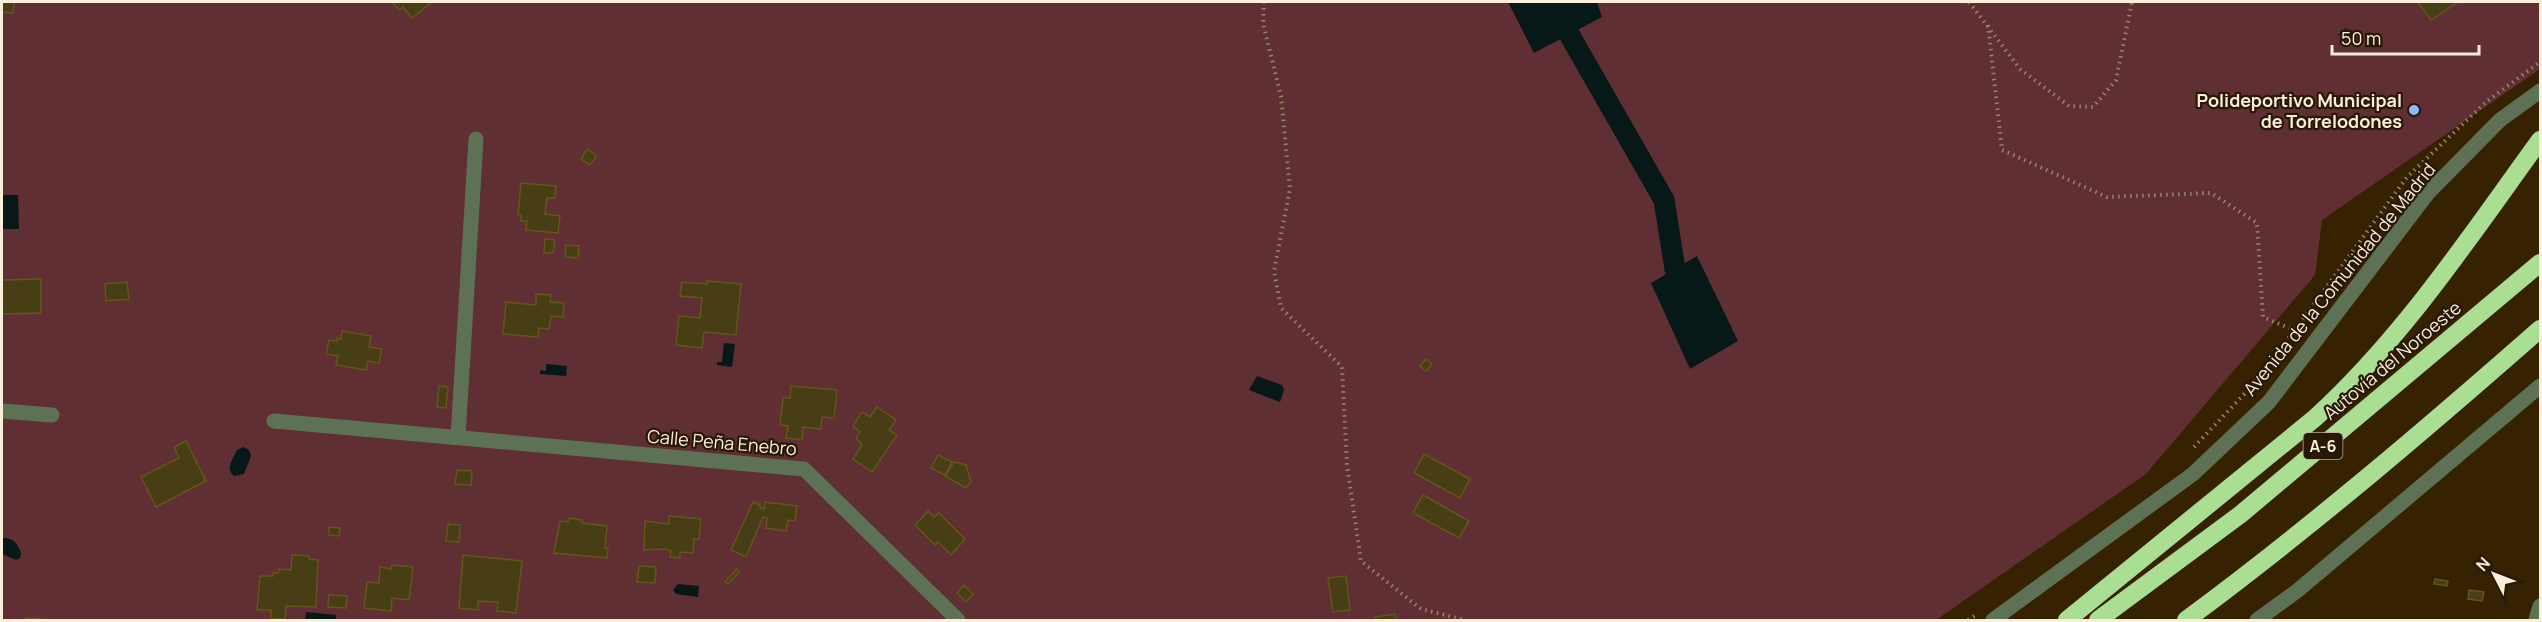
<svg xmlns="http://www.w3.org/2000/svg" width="2542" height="622" viewBox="0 0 2542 622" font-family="Manrope,sans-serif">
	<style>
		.green { fill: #602f33 }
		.water { fill: #071818 }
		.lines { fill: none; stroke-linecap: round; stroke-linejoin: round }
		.canal { stroke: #071818; stroke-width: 21 }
		.building { fill: #483e15; stroke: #64561a; stroke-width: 1.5 }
		.path { stroke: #97856b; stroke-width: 4; stroke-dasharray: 1.5 4.5; stroke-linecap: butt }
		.minor { stroke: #5d7254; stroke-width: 15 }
		.motorway { stroke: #aade92; stroke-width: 18 }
		.poi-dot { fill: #8abafc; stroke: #271905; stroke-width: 2 }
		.labels { text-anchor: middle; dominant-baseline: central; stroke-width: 4.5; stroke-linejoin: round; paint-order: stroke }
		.shield { fill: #271905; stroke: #bcae9b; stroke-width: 1.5 }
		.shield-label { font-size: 16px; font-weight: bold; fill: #fceedb }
		.poi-label { font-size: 18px; font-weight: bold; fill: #fceedb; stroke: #271905; text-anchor: end }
		.street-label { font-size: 18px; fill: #fceedb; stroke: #271905 }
	</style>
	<rect width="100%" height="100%" fill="#362100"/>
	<!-- green -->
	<polygon class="green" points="2,2 2540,2 2540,69 2322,220 2315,275 2146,474 1936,620 2,620"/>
	<!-- water -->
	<g class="water">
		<polygon points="1508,2 1597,2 1602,17 1534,53"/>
		<polygon points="2,195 18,195 19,229 2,229"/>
		<polygon points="1697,256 1738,341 1690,369 1651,283"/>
		<polygon points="724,343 735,344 732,367 717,365 717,362 722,362"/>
		<polygon points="546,364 567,366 566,376 540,374 540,370 546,371"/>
		<polygon points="1257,376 1282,385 1284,390 1280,402 1249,390"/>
		<path d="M243 447 249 450 251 456 244 474 234 476C225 468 233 459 237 450Z"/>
		<path d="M2 538C13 537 18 544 21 553L20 558 16 560 2 554Z"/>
		<polygon points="678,584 699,586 698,597 676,594 673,590"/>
		<polygon points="306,612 336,615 336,620 305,620"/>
	</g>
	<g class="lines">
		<!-- canal -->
		<polyline class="canal" points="1569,34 1664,200 1675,269 1685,297"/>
	</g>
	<!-- building -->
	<g class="building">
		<polygon points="2,2 14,2 13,13 2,12"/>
		<polygon points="392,2 432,2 412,18 403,7 399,10"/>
		<polygon points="2418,2 2458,2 2431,20"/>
		<polygon points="587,149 597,156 590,165 581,159"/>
		<polygon points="521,183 556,186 555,198 547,198 545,214 560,216 558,233 526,230 527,221 521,221 521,215 518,215"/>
		<polygon points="545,239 555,240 553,253 544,253"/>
		<polygon points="566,245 579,246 578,258 565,257"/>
		<polygon points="41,279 41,313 2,314 2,280"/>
		<polygon points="707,281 741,284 736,335 704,332 702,348 676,345 679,316 700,318 702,298 680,296 682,282 707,284"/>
		<polygon points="127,282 129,299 106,301 105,284"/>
		<polygon points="536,294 551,295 550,302 564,303 563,317 551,316 549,329 539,328 538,337 503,334 506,302 536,305"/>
		<polygon points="342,331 371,336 369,347 382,349 379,363 368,361 366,370 336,365 338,356 326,354 329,340 337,341 337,338 341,339"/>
		<polygon points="1426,359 1432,364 1426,371 1420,366"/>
		<polygon points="439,386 448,387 446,408 437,407"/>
		<polygon points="791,386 837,390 834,418 822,417 821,429 803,427 802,440 786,438 788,426 780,425 783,398 790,398"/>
		<polygon points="877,407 896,420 889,430 897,435 872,472 853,459 862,445 856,438 860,432 853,426 862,412 870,417"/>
		<polygon points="186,441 206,481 156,507 141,477 179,458 174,447"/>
		<polygon points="1424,454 1470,479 1460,498 1414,473"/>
		<polygon points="938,455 952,462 945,475 931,468"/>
		<polygon points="954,462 966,465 971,481 966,488 945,476"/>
		<polygon points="457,470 472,471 471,485 455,484"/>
		<polygon points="1423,495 1469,521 1459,538 1413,513"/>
		<polygon points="753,502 760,505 760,508 764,509 765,502 797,506 795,521 788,520 786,531 766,528 767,518 763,517 746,557 731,550"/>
		<polygon points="928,511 934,517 939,513 965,539 951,555 938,542 935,545 915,525"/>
		<polygon points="669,516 701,519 699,539 694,539 693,553 680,552 680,558 670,557 671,551 666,549 644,550 645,521 669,524"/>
		<polygon points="569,518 582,520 582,523 607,526 605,548 608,548 607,558 554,553 560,521 568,522"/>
		<polygon points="448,524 460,525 459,542 446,541"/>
		<polygon points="329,527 340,528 339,536 329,535"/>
		<polygon points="292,555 309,556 309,559 318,560 316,607 286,606 285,619 271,619 271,610 257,610 260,576 273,576 273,573 278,573 279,569 291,570"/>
		<polygon points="463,555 522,561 516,613 497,611 498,602 478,601 478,610 459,608"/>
		<polygon points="392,565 413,567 409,600 392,598 391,611 364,608 367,582 379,583 380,567 391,569"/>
		<polygon points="639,566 656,567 655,583 637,582"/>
		<polygon points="737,569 739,572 728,584 725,582"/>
		<polygon points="1346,576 1350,610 1333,612 1328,578"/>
		<polygon points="2435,579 2448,581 2447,586 2434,584"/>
		<polygon points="964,585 973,594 966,602 957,593"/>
		<polygon points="2469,590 2484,592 2482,601 2468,599"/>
		<polygon points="329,595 347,596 346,608 328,607"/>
		<polygon points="1395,614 1396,620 1376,620 1375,617"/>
		<polygon points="26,618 55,620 26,620"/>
	</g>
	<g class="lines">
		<!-- path -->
		<g class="path">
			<polyline points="1264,2 1263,23 1281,96 1290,189 1274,271 1281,308 1342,367 1347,465 1361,561 1421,609 1465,620"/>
			<polyline points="1969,2 2020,69 2069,106 2093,107 2116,80 2132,2"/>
			<polyline points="1988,25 2002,150 2107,197 2211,193 2257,223 2263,317 2296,331"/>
			<polyline points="2194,447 2251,387 2295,330 2407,177 2486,102 2540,62"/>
			<polyline points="1968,620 1976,615"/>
		</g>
		<!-- minor -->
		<g class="minor">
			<polyline points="2,411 52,415"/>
			<polyline points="274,421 804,469 958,620"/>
			<polyline points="458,437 476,139"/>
			<polyline points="1993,620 2193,474 2269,402 2428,193 2500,120 2540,91"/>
			<polyline points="2257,620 2297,591 2540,386"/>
			<polyline points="2536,620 2540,606"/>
		</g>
		<!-- motorway -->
		<g class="motorway">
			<path d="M2067 620 2315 418C2404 337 2470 236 2540 140"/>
			<polyline points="2098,620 2241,514 2540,263"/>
			<path d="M2186 620C2309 529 2425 430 2540 329"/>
		</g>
	</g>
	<!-- markers -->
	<circle class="poi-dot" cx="2414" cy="110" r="6"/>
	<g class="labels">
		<!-- shield labels -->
		<rect class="shield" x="2303.5" y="433" width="39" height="26" rx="4.5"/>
		<g class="shield-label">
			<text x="2323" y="446">A-6</text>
		</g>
		<!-- poi labels -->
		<g class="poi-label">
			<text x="2402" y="100">Polideportivo Municipal<tspan x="2402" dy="21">de Torrelodones</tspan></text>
		</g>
		<!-- street labels -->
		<g class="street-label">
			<text transform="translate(2339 279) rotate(-51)">Avenida de la Comunidad de Madrid</text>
			<text transform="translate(2392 360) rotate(-40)">Autovía del Noroeste</text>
			<text transform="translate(722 442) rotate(5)">Calle Peña Enebro</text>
		</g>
	</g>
	<!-- border -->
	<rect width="2542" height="622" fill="none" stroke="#fceedb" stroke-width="6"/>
	<!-- north arrow -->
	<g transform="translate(2494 574) rotate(312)" stroke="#271905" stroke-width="4.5" paint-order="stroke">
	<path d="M0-4.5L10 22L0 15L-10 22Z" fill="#fceedb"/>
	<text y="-9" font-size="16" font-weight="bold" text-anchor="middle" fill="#fceedb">N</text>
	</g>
	<!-- scale -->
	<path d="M2332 45v9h147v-9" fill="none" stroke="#fceedb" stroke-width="3"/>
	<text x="2341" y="45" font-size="18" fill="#fceedb" stroke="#271905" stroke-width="4.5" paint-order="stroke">50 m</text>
</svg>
